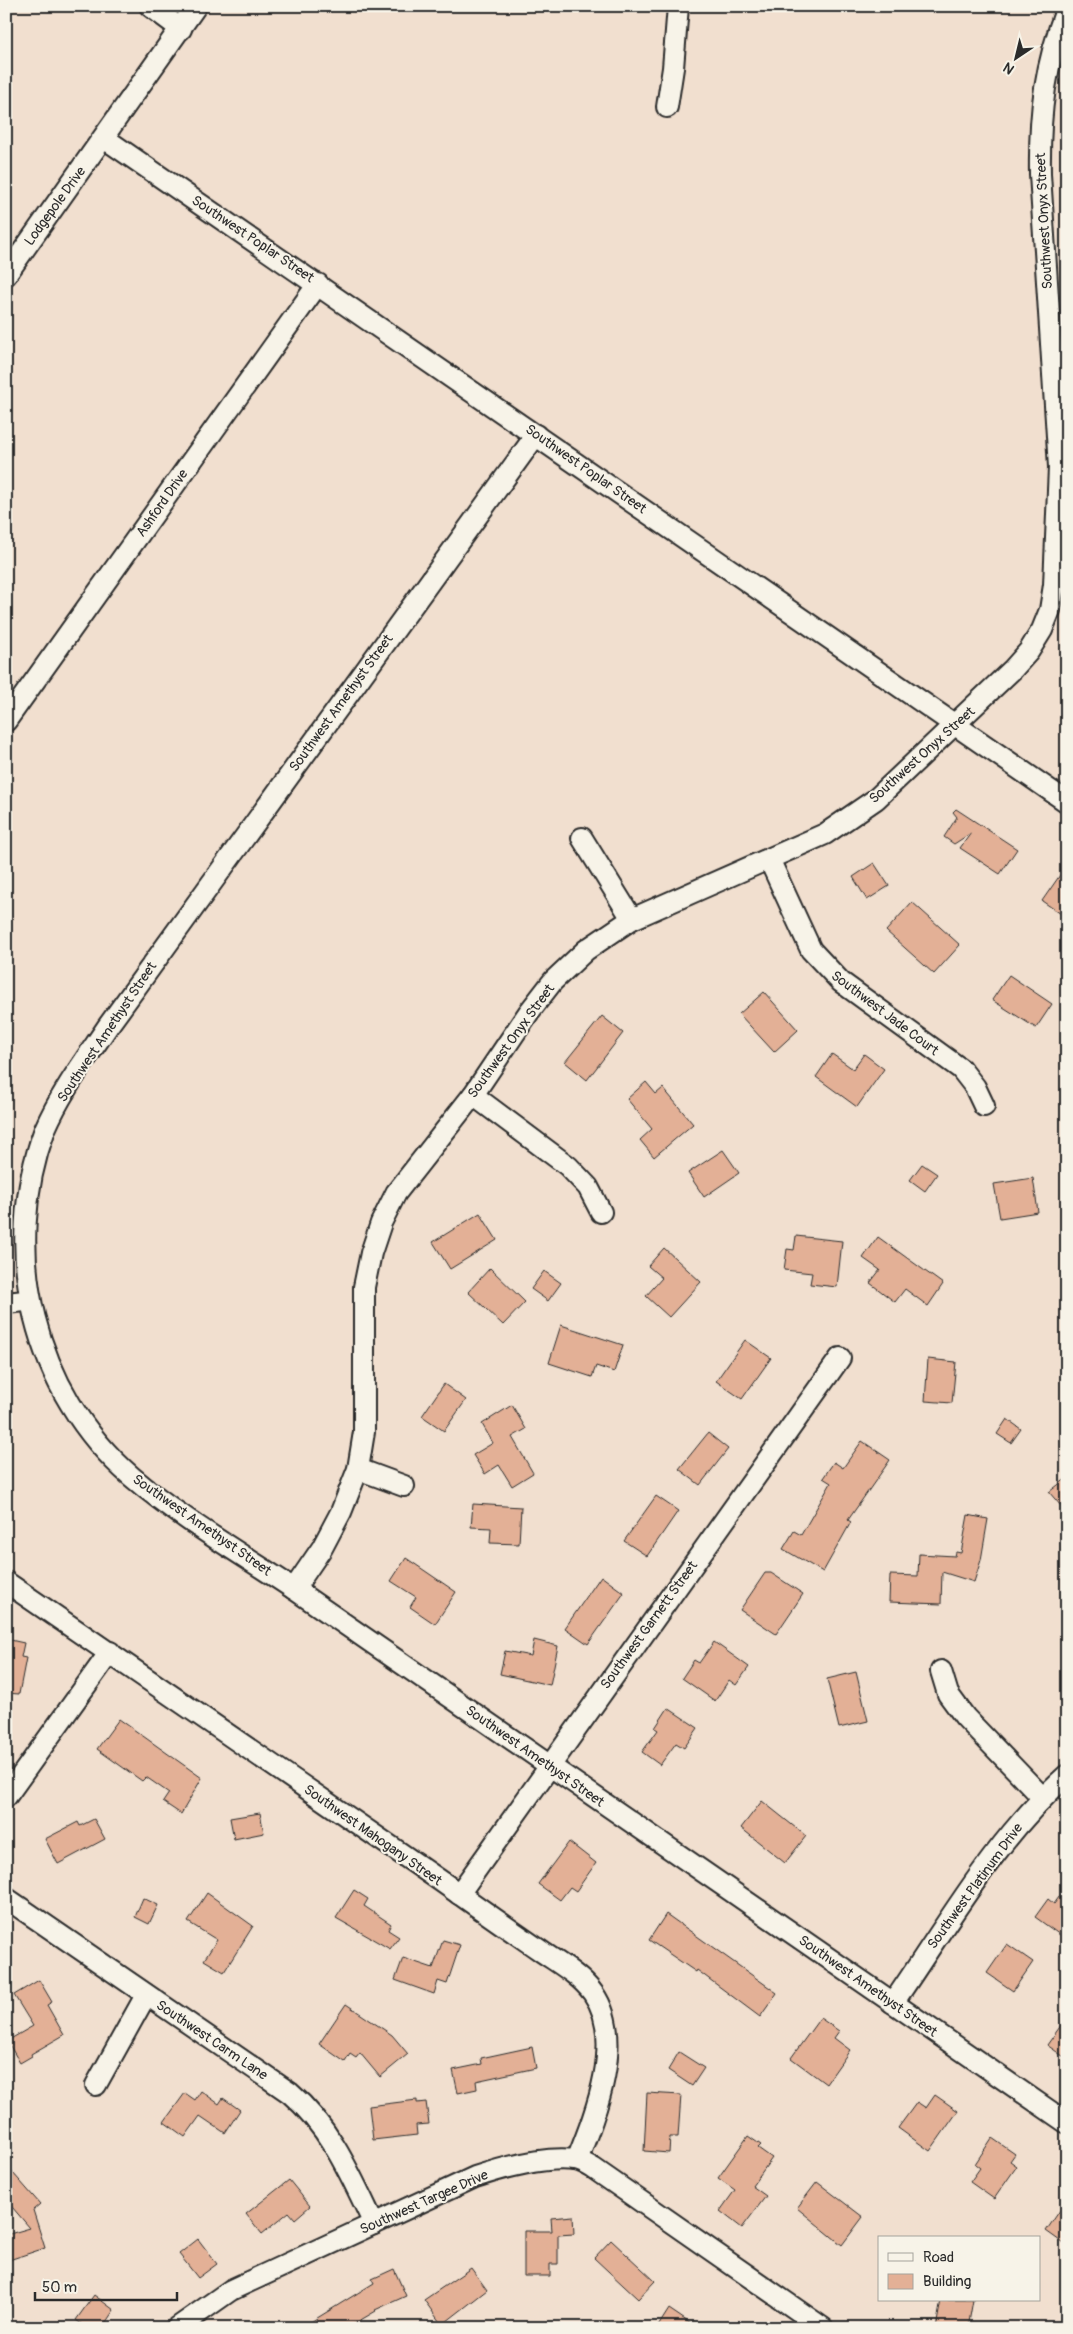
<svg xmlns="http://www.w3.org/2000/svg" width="1073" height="2334" viewBox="0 0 1073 2334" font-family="Pangolin,sans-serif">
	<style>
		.building { fill: #e3b096; stroke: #2b2b2b }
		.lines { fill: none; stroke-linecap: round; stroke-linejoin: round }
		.minor-casing { stroke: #2b2b2b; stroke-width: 24 }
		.minor { stroke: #f7f3e8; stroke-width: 20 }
		.labels { text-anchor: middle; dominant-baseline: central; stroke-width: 4; stroke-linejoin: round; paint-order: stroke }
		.street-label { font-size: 14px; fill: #2b2b2b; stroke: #f7f3e8 }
	</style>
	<rect width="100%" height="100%" fill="#f1dfcf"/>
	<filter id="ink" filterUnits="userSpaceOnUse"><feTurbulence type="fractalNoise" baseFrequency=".02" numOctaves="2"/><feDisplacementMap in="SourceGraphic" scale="10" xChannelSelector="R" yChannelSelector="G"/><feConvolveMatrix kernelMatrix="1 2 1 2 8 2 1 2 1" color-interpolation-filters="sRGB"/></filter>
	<g filter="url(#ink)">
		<!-- building -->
		<g class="building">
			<polygon points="956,809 1017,849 1000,874 960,848 971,833 954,844 944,837 957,817 953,812"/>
			<polygon points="874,863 889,886 867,900 853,877"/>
			<polygon points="1067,865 1067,918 1042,901"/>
			<polygon points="912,902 960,945 934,974 886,931"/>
			<polygon points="1009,975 1052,1004 1036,1028 992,1000"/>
			<polygon points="764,992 798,1030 774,1052 739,1014"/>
			<polygon points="602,1016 623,1033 587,1080 565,1062"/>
			<polygon points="832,1054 853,1069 864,1054 884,1069 857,1107 816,1077"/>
			<polygon points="646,1082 656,1094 663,1088 693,1124 654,1157 640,1140 652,1129 627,1099"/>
			<polygon points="723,1150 739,1173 704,1197 688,1173"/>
			<polygon points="922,1164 937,1174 925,1191 910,1180"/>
			<polygon points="1033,1178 1038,1212 1000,1218 994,1184"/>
			<polygon points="480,1213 497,1240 450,1269 433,1242"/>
			<polygon points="796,1236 842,1241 837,1287 810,1284 812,1273 784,1270 787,1249 794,1250"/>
			<polygon points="878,1237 943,1284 928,1306 905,1289 895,1302 870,1283 880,1270 863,1258"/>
			<polygon points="664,1248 701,1282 669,1317 646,1296 662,1278 648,1266"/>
			<polygon points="490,1268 525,1302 503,1325 468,1292"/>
			<polygon points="544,1271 561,1283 548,1301 531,1289"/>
			<polygon points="561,1325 623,1345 614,1372 596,1366 592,1377 549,1363"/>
			<polygon points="745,1340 771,1358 742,1399 716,1381"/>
			<polygon points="928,1359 956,1362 952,1403 925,1401"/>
			<polygon points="444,1384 466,1400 444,1431 422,1416"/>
			<polygon points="512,1405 526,1429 512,1437 533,1473 512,1486 499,1465 485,1474 473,1455 493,1443 482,1424"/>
			<polygon points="1007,1419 1021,1429 1011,1443 997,1434"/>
			<polygon points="708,1433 728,1449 700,1485 679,1469"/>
			<polygon points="862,1441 890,1460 848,1520 851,1522 823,1572 783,1549 794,1531 801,1535 831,1483 823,1478 834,1462 843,1468"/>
			<polygon points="1067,1478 1067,1513 1049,1492"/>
			<polygon points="656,1496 678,1511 647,1556 624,1541"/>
			<polygon points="473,1504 521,1507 519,1544 490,1543 491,1528 471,1527"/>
			<polygon points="968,1515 988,1519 981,1560 974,1582 942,1572 941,1604 889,1602 890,1575 918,1576 919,1554 955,1556 956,1552 961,1553"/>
			<polygon points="406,1558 456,1592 435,1624 410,1607 416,1597 391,1581"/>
			<polygon points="765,1573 771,1573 803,1594 776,1634 740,1610"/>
			<polygon points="601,1576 624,1593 588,1644 565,1628"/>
			<polygon points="6,1639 24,1643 21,1657 26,1658 19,1694 6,1693"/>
			<polygon points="534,1640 558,1646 550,1685 500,1674 505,1651 531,1656"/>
			<polygon points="714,1642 749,1667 736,1685 729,1680 715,1701 682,1678 694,1660 699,1663"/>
			<polygon points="856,1672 868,1721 839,1728 827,1679"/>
			<polygon points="668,1708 698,1728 684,1748 676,1743 660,1765 642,1752 658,1730 655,1728"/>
			<polygon points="119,1719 202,1778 181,1814 163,1802 169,1793 146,1777 142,1781 97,1749"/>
			<polygon points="762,1801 806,1836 785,1863 741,1828"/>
			<polygon points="260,1813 264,1833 234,1839 230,1818"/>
			<polygon points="94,1819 105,1839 58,1864 45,1839 78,1822 80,1826"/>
			<polygon points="569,1842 596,1863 576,1891 570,1887 560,1900 538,1884"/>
			<polygon points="1067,1886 1067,1940 1035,1917 1048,1899 1054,1904"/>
			<polygon points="354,1890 368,1899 364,1906 391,1924 388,1930 399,1937 390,1949 336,1918"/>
			<polygon points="207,1893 253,1926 224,1972 204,1960 217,1940 188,1922"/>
			<polygon points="143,1898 158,1905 149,1924 135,1917"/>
			<polygon points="666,1914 777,1993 760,2017 697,1970 696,1972 649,1940"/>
			<polygon points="443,1940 460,1945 447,1984 438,1981 434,1994 395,1980 403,1958 433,1968"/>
			<polygon points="1007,1944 1033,1962 1013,1991 987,1973"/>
			<polygon points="39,1980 52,2002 47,2005 64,2035 31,2054 32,2056 20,2063 7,2041 33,2026 14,1995"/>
			<polygon points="346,2004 392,2035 408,2054 380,2077 360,2053 356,2058 350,2054 345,2062 319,2044"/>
			<polygon points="1067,2017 1067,2059 1047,2045"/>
			<polygon points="820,2018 839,2031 834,2038 850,2050 826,2084 791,2058"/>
			<polygon points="532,2047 536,2068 476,2081 477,2089 458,2093 453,2070 482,2064 481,2058"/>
			<polygon points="679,2052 704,2068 692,2086 668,2070"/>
			<polygon points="201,2091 219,2104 223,2098 240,2110 225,2133 200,2116 185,2137 164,2122 185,2093 195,2100"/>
			<polygon points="647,2093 681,2095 678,2137 670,2137 669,2153 644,2151"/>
			<polygon points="935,2095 958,2111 930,2151 898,2128 917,2102 926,2108"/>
			<polygon points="417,2100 417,2103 426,2102 429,2124 416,2125 417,2135 373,2140 369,2106"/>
			<polygon points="748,2136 761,2145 758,2148 772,2158 752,2186 766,2196 742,2228 720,2211 735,2190 718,2178"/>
			<polygon points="992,2138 1015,2154 1010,2161 1017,2166 994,2199 970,2182 980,2168 975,2164"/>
			<polygon points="6,2165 40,2204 33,2210 45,2248 6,2261 6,2235 30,2228 6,2200"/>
			<polygon points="289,2180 310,2206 295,2219 289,2212 262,2234 246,2214"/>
			<polygon points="817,2182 863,2217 842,2245 797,2208"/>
			<polygon points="1067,2200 1067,2246 1046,2231"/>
			<polygon points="573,2216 574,2234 558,2235 558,2264 550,2264 550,2276 524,2276 524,2231 552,2231 551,2218"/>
			<polygon points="198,2239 217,2264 198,2278 179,2254"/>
			<polygon points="611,2240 655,2281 638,2299 594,2258"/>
			<polygon points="471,2268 487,2290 442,2325 424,2300"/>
			<polygon points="394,2269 406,2296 375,2310 376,2311 347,2328 301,2328 374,2283 372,2279"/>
			<polygon points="94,2295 114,2310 102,2328 87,2328 76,2320"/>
			<polygon points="941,2300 973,2300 968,2328 936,2328"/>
			<polygon points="669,2309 697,2328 657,2328"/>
		</g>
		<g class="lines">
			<defs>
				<g id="minor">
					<polyline points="150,6 181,29"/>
					<polyline points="667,107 673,68 678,6"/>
					<polyline points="104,138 1067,802"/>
					<polyline points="6,275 196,6"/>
					<path d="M536 435 108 1026C86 1059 61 1092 45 1129 0 1251 33 1392 132 1477 181 1519 240 1553 294 1589L1067 2123"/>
					<polyline points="6,721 318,284"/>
					<polyline points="582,838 632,919"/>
					<polyline points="769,859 811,950 841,982 961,1069 975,1087 984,1106"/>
					<polyline points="473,1095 568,1166 588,1187 601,1212"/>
					<polyline points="6,1303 25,1301"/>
					<polyline points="358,1469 404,1486"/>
					<path d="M6 1582C150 1680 294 1780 438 1879 472 1903 506 1927 541 1951 558 1963 580 1975 593 1993 626 2039 595 2115 577 2160"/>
					<path d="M294 1589 322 1548 341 1512 358 1469 364 1432V1287L371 1253 381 1223 396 1193 473 1095 529 1012 553 981 586 950 632 919 825 834 876 799 1013 669 1029 651 1042 630 1050 610 1054 585 1059 467 1040 174C1039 112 1045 65 1067 7"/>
					<polyline points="941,1671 948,1694 965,1717 1042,1797"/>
					<polyline points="6,1797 110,1652"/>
					<polyline points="459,1894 840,1358"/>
					<path d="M6 1898 290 2093C331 2128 351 2176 374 2224"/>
					<path d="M893 2003C947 1925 995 1839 1067 1775"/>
					<polyline points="96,2085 146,1995"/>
					<path d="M177 2328 231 2290 475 2177C502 2168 546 2156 575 2160 581 2161 588 2165 593 2168L823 2328"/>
				</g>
			</defs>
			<!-- minor casing -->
			<use href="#minor" class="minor-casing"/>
			<!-- minor -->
			<use href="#minor" class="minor"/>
		</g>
	</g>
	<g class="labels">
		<!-- street labels -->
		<g class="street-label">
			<text transform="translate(55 206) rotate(-54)">Lodgepole Drive</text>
			<text transform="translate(1044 221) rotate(-93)">Southwest Onyx Street</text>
			<text transform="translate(253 239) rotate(34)">Southwest Poplar Street</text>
			<text transform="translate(586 469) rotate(35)">Southwest Poplar Street</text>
			<text transform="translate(162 503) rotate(-55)">Ashford Drive</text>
			<text transform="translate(341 703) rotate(-54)">Southwest Amethyst Street</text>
			<text transform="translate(922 755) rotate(-42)">Southwest Onyx Street</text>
			<text transform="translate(885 1013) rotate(37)">Southwest Jade Court</text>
			<text transform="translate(107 1032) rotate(-56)">Southwest Amethyst Street</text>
			<text transform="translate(511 1041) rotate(-54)">Southwest Onyx Street</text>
			<text transform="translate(202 1525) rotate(35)">Southwest Amethyst Street</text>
			<text transform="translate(649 1625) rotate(-54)">Southwest Garnett Street</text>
			<text transform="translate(535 1756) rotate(35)">Southwest Amethyst Street</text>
			<text transform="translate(373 1835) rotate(35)">Southwest Mahogany Street</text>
			<text transform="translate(975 1886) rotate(-54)">Southwest Platinum Drive</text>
			<text transform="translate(868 1986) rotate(35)">Southwest Amethyst Street</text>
			<text transform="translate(212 2040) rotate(34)">Southwest Carm Lane</text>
			<text transform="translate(424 2202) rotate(-24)">Southwest Targee Drive</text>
		</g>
	</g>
	<!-- margin -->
	<rect width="1073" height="2334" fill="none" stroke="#f7f3e8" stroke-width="25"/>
	<rect x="12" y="12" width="1048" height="2309" fill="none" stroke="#2b2b2b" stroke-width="2" filter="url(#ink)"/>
	<!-- legend -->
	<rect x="878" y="2236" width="162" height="65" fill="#f7f3e8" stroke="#a5a39c"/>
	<rect x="888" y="2253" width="25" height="8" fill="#f7f3e8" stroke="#a5a39c"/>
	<text x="923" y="2262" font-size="15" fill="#2b2b2b">Road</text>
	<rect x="888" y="2274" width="25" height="15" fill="#e3b096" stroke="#a5a39c"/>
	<text x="923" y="2286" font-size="15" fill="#2b2b2b">Building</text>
	<!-- north arrow -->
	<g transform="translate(1016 58) rotate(215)" stroke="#f7f3e8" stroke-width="4" paint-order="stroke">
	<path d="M0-4L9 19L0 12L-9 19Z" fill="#2b2b2b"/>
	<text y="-8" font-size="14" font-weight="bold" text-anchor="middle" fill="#2b2b2b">N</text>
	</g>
	<!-- scale -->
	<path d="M35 2292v8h142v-8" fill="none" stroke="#2b2b2b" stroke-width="2.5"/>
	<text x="42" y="2292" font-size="15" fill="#2b2b2b" stroke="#f7f3e8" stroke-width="4" paint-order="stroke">50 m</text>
</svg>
